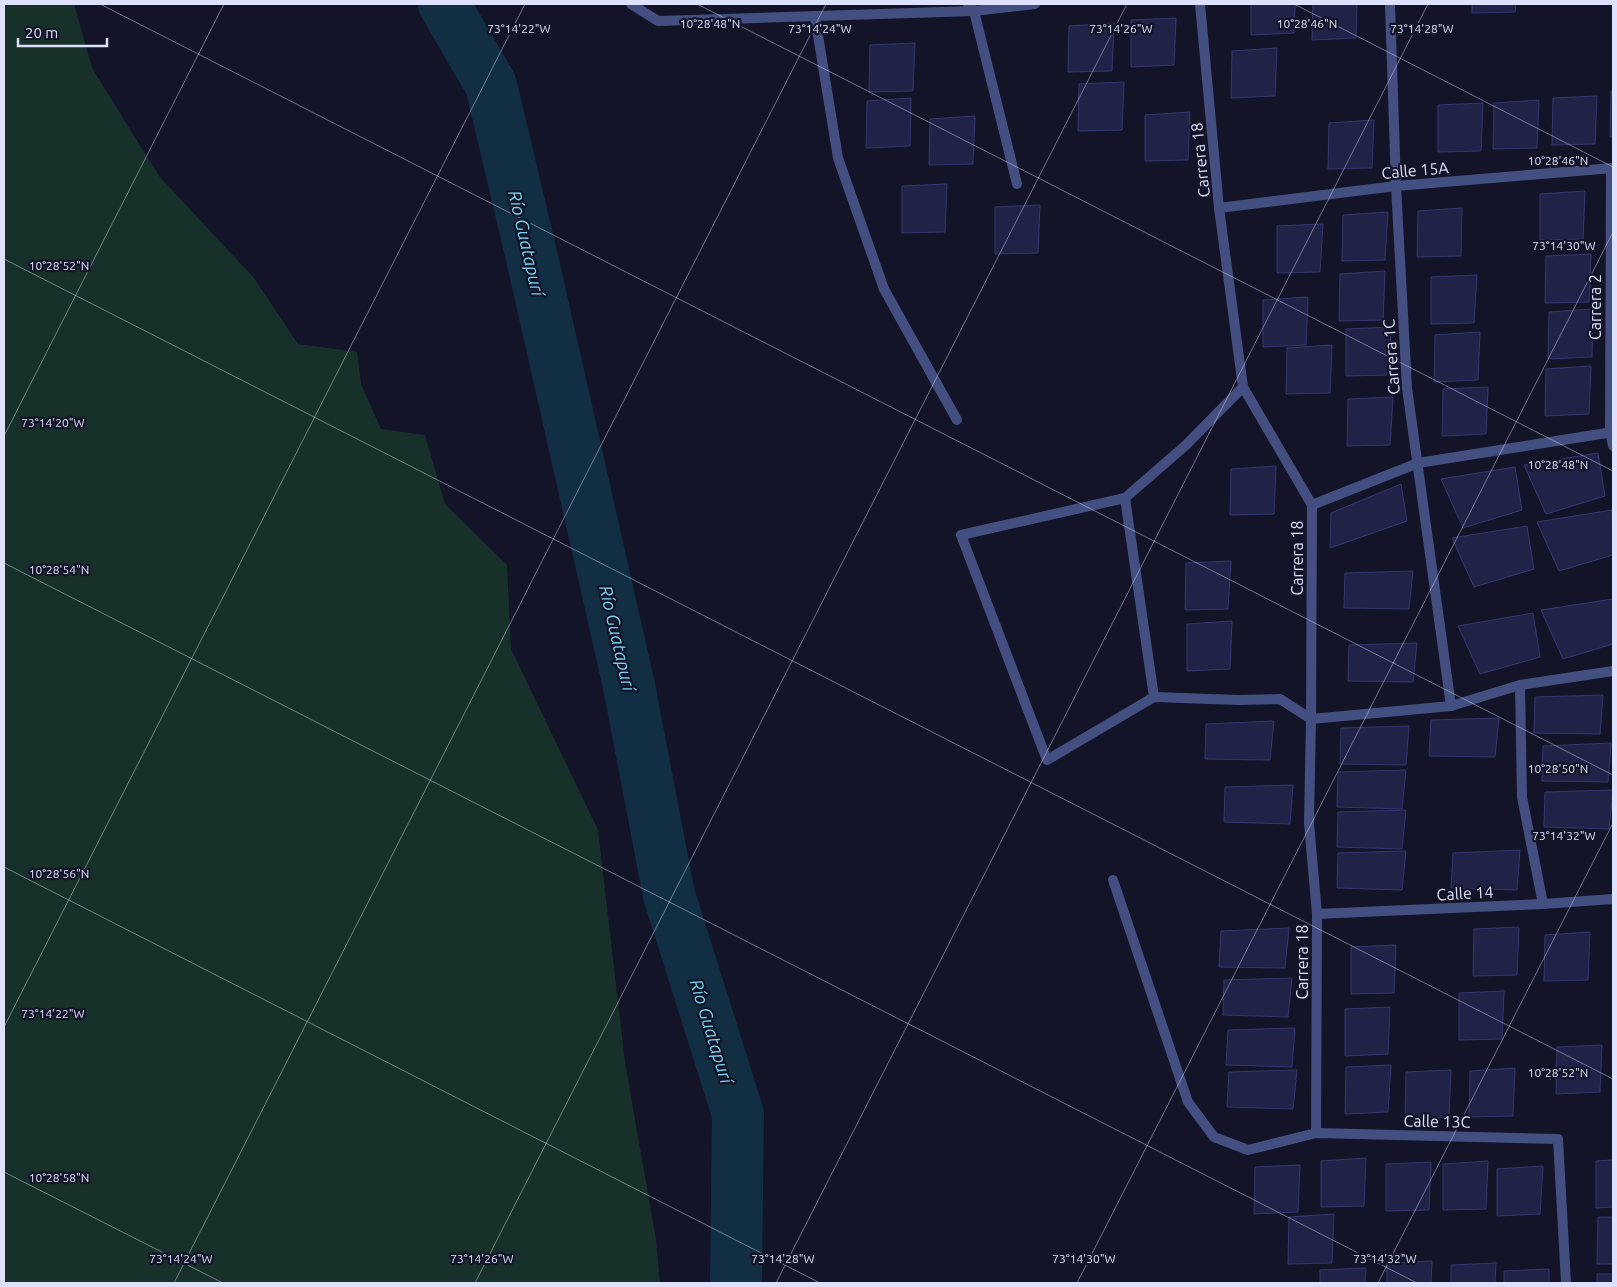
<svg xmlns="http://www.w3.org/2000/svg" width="1617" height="1287" viewBox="0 0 1617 1287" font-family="Ubuntu,sans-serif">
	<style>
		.green { fill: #17312a }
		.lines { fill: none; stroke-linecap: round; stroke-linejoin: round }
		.river { stroke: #112e43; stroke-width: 52 }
		.building { fill: #212247; stroke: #363770 }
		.minor { stroke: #434f81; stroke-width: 10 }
		.ticks { fill: none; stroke: #dde1fb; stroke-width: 1; stroke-opacity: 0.45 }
		.labels { text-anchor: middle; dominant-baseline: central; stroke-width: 4.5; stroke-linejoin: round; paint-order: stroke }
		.street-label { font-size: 16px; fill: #dde1fb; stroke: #131428 }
		.water-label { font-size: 18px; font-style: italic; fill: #76d3f0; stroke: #131428 }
		.ticks-label { font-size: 12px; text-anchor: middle; fill: #dde1fb; stroke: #131428; stroke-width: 4.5; stroke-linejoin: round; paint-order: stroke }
	</style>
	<rect width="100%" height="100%" fill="#131428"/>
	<!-- green -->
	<polygon class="green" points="4,4 74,4 92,68 159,176 254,278 298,344 357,352 361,384 381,429 425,435 445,504 507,565 511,649 598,830 625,1062 656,1240 660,1283 4,1283"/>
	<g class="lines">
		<!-- river -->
		<polyline class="river" points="444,4 491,85 532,258 629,686 669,895 738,1114 736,1283"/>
	</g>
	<!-- building -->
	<g class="building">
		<polygon points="1251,4 1295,4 1294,33 1251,35"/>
		<polygon points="1313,4 1357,4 1356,38 1312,40"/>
		<polygon points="1472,4 1516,4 1515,12 1472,13"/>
		<polygon points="1176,18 1174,65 1131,67 1131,20"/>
		<polygon points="1114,23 1112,71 1068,72 1069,26"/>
		<polygon points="915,43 913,91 869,92 870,45"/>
		<polygon points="1277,48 1275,96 1231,98 1232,51"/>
		<polygon points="1124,82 1122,130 1078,131 1079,84"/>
		<polygon points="1611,91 1613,91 1613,137 1610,137"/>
		<polygon points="1597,96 1595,144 1552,145 1553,98"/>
		<polygon points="911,98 910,146 866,148 867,101"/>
		<polygon points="1539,100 1537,148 1493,149 1494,103"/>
		<polygon points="1483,103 1481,151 1438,152 1438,105"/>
		<polygon points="1190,112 1188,160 1145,161 1145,115"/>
		<polygon points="975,116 973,164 929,165 930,119"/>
		<polygon points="1374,120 1372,168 1328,169 1329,123"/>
		<polygon points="947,184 945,232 902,233 902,186"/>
		<polygon points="1585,191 1583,239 1540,240 1540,194"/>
		<polygon points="1040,205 1038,253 995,254 995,207"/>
		<polygon points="1462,208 1461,256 1417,257 1418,211"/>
		<polygon points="1388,212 1385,260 1342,261 1343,215"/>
		<polygon points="1323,224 1320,272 1277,273 1277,226"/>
		<polygon points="1591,254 1589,302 1545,303 1546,256"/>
		<polygon points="1385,271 1383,320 1339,321 1340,274"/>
		<polygon points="1477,275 1474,323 1431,324 1431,277"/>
		<polygon points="1308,297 1306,345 1263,347 1263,300"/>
		<polygon points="1593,309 1592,357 1548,359 1549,312"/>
		<polygon points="1391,327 1389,375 1346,376 1346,329"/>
		<polygon points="1480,332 1478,380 1434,382 1435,335"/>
		<polygon points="1332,345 1330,393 1286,394 1287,348"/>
		<polygon points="1591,366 1589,414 1545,416 1546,369"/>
		<polygon points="1488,387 1486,434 1442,436 1443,389"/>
		<polygon points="1393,397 1390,445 1347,446 1348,399"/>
		<polygon points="1598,453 1605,496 1546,514 1524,465"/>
		<polygon points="1276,466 1274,514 1230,515 1231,469"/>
		<polygon points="1515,467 1522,510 1463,528 1441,479"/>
		<polygon points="1401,484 1407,521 1330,548 1331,513"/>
		<polygon points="1612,510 1613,555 1559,571 1537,522"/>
		<polygon points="1527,526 1534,569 1474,587 1452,538"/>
		<polygon points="1231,561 1228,609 1185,610 1186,563"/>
		<polygon points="1413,571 1409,609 1344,608 1345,573"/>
		<polygon points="1613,599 1613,644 1563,659 1541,610"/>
		<polygon points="1533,613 1540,657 1480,674 1458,626"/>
		<polygon points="1232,621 1230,669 1187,671 1187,624"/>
		<polygon points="1417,643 1413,682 1348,681 1349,645"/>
		<polygon points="1603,695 1600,734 1534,733 1535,697"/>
		<polygon points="1499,718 1495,757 1429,756 1431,720"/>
		<polygon points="1274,721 1270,760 1205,759 1206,724"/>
		<polygon points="1409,726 1406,765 1340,764 1341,728"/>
		<polygon points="1611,743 1608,782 1542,781 1543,746"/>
		<polygon points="1406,770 1402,809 1337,807 1338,772"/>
		<polygon points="1293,785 1290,824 1224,822 1225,787"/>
		<polygon points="1613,790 1609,829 1544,827 1545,792"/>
		<polygon points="1406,810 1402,849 1337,847 1338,812"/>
		<polygon points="1520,850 1517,890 1451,888 1453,853"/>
		<polygon points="1406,851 1402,890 1337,888 1338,853"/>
		<polygon points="1519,927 1517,975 1473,976 1474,929"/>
		<polygon points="1289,928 1285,968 1219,967 1221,931"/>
		<polygon points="1590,932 1588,980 1544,981 1545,935"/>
		<polygon points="1396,945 1394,993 1351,994 1351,947"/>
		<polygon points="1292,978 1288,1017 1223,1015 1224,980"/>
		<polygon points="1504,991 1502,1039 1459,1040 1459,993"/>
		<polygon points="1390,1007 1388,1054 1345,1056 1345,1009"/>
		<polygon points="1295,1028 1292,1067 1226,1065 1228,1030"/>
		<polygon points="1602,1045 1600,1092 1556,1094 1557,1047"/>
		<polygon points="1391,1065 1388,1112 1345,1114 1346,1067"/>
		<polygon points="1515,1068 1513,1116 1469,1117 1470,1071"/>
		<polygon points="1297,1070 1293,1109 1227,1107 1229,1072"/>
		<polygon points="1451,1070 1449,1117 1405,1119 1406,1072"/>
		<polygon points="1366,1158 1364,1206 1321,1207 1321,1161"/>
		<polygon points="1613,1160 1613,1207 1596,1208 1596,1161"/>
		<polygon points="1488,1161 1486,1209 1443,1210 1443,1164"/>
		<polygon points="1431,1162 1429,1210 1386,1211 1386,1164"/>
		<polygon points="1300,1165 1298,1212 1254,1214 1255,1167"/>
		<polygon points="1543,1166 1540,1214 1497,1216 1497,1169"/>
		<polygon points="1334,1214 1332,1263 1288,1264 1289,1217"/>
		<polygon points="1598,1217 1613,1217 1613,1264 1597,1264"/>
		<polygon points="1432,1261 1431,1283 1387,1283 1387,1263"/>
		<polygon points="1496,1263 1495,1283 1451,1283 1451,1265"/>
		<polygon points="1366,1268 1365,1283 1320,1283 1320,1270"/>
		<polygon points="1549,1269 1549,1283 1504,1283 1504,1271"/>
		<rect x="1597" y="1274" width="16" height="9"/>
	</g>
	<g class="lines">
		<!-- minor -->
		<g class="minor">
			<polyline points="631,4 658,21 974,11 1035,4"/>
			<polyline points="968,4 974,11 1017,184"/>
			<polyline points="1200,4 1219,208 1243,387 1312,505 1311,719 1309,823 1317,914 1316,1133"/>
			<polyline points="1390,4 1396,186 1407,388 1451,706"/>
			<polyline points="815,17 838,158 884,289 957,420"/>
			<polyline points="1611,168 1610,432 1613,446"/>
			<polyline points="1219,208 1396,186 1613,168"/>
			<polyline points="1243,387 1186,445 1125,498 961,535 1047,760 1154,697 1238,700 1280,699 1311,719 1451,706 1520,685 1613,671"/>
			<polyline points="1125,498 1154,697"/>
			<polyline points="1312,505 1418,463 1613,432"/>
			<polyline points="1520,685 1522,797 1543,904"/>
			<polyline points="1113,880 1188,1102 1214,1137 1248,1150 1316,1133 1558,1139 1566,1283"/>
			<polyline points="1317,914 1543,904 1613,899"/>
		</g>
	</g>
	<!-- ticks -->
	<path class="ticks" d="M100 4 1613 775M697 4 1613 471M1294 4 1613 167M4 259 1613 1079M4 436 224 4M4 563 1417 1283M4 867 820 1283M4 1027 525 4M4 1172 223 1283M174 1283 826 4M475 1283 1127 4M776 1283 1428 4M1077 1283 1613 232M1378 1283 1613 823"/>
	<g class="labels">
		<!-- street labels -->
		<g class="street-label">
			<text transform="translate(1200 160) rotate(-96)">Carrera 18</text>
			<text transform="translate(1415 170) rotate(-5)">Calle 15A</text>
			<text transform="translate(1595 307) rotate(-90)">Carrera 2</text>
			<text transform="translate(1391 357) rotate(-94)">Carrera 1C</text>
			<text transform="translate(1297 558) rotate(-90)">Carrera 18</text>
			<text transform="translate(1465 893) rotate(-3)">Calle 14</text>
			<text transform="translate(1302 962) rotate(-90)">Carrera 18</text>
			<text transform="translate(1437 1121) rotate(1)">Calle 13C</text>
		</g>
		<!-- water labels -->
		<g class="water-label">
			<text transform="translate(527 243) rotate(77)">Río Guatapurí</text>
			<text transform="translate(618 638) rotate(77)">Río Guatapurí</text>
			<text transform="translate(712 1031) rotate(73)">Río Guatapurí</text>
		</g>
	</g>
	<g class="ticks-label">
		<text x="710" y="28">10°28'48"N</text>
		<text x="1307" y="28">10°28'46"N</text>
		<text x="519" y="33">73°14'22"W</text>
		<text x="820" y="33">73°14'24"W</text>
		<text x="1121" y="33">73°14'26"W</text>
		<text x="1422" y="33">73°14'28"W</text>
		<text x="1558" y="165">10°28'46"N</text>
		<text x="1564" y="250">73°14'30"W</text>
		<text x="59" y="270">10°28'52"N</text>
		<text x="53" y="427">73°14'20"W</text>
		<text x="1558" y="469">10°28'48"N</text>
		<text x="59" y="574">10°28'54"N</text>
		<text x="1558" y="773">10°28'50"N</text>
		<text x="1564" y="840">73°14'32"W</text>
		<text x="59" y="878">10°28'56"N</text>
		<text x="53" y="1018">73°14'22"W</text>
		<text x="1558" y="1077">10°28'52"N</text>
		<text x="59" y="1182">10°28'58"N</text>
		<text x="181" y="1263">73°14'24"W</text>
		<text x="482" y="1263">73°14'26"W</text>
		<text x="783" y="1263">73°14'28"W</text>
		<text x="1084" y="1263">73°14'30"W</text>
		<text x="1385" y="1263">73°14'32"W</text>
	</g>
	<!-- border -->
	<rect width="1617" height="1287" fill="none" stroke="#dde1fb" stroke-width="10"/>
	<!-- scale -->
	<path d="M18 38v8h89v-8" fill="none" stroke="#dde1fb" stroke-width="2.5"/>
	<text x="25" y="38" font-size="15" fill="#dde1fb" stroke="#131428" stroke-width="4" paint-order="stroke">20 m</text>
</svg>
